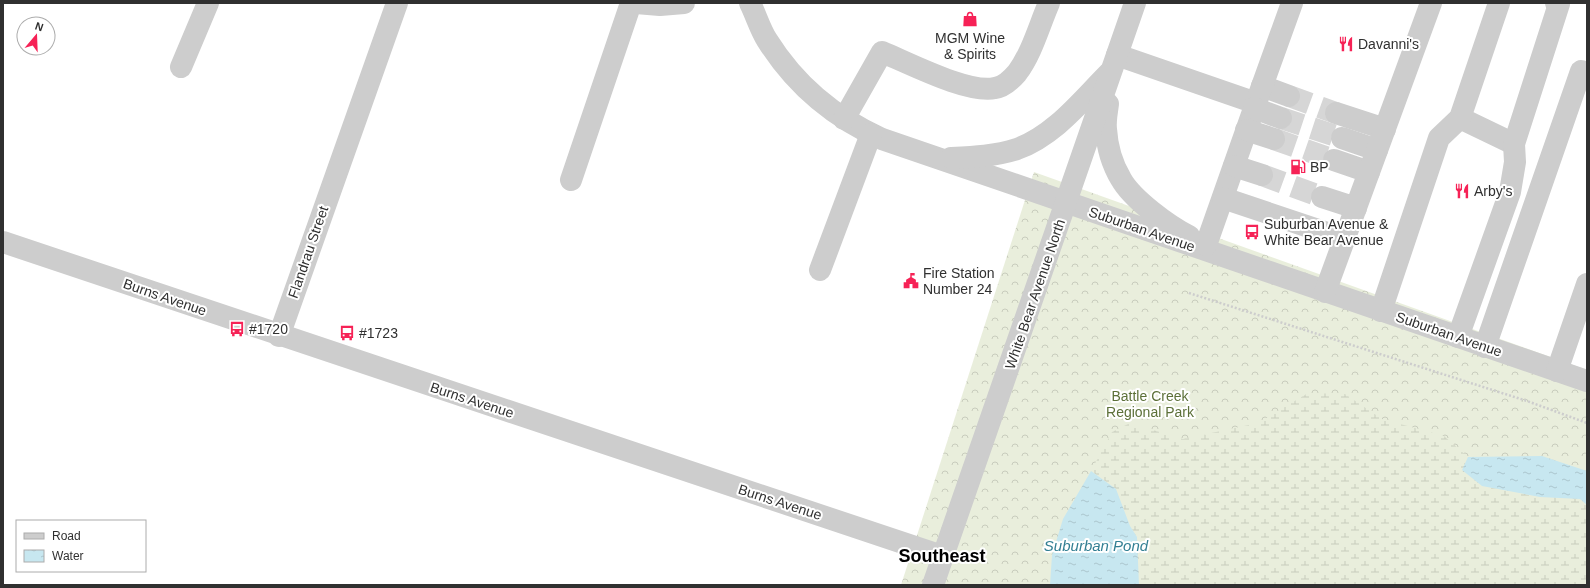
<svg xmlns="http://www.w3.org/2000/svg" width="1590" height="588" viewBox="0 0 1590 588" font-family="Arial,sans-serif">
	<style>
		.forest { fill: url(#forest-crowns) }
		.wetland { fill: url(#wetland-marsh) }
		.water { fill: url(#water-ripples) }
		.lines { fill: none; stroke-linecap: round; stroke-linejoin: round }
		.minor-tunnel { stroke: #d6d6d6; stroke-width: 22; stroke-dasharray: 22 11; stroke-linecap: butt }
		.path { stroke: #cdcdcd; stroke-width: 2.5; stroke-dasharray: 2 2; stroke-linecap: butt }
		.minor { stroke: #cdcdcd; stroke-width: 22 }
		.labels { text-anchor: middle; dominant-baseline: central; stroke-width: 4; stroke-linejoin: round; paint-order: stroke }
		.poi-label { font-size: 14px; fill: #303030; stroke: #fff; text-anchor: start }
		.street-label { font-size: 14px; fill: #303030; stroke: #fff }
		.park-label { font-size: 14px; fill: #5c7038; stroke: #fff }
		.water-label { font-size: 15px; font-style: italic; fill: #337f93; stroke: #fff }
		.district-label { font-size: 18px; font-weight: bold; fill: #000; stroke: #fff }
	</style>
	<defs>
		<pattern id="forest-crowns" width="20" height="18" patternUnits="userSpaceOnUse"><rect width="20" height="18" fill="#e9eedc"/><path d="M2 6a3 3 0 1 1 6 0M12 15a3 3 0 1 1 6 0" fill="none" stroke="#c8ccbd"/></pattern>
		<pattern id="wetland-marsh" width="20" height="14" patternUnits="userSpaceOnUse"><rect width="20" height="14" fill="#e9eedc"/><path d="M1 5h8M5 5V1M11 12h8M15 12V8" fill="none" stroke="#c8ccbd"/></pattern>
		<pattern id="water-ripples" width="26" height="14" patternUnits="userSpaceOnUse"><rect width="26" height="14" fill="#c7e7f0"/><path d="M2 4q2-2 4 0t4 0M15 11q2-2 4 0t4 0" fill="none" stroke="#abc6ce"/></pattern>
	</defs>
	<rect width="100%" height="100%" fill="#fff"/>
	<!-- forest -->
	<polygon class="forest" points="1034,172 1587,370 1587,585 901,585"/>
	<!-- wetland -->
	<polygon class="wetland" points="1308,393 1345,394 1382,419 1444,436 1468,457 1462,471 1482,486 1540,497 1580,499 1587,505 1587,585 1139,585 1137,537 1130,526 1116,489 1091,471 1112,432 1130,423 1183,439 1258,423"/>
	<!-- water -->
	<g class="water">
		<polygon points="1542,456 1587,471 1587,505 1580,499 1540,497 1482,486 1462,470 1468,457"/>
		<polygon points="1091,471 1116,489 1130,526 1137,537 1139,585 1050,585 1052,555 1063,519"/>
	</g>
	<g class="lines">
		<!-- minor-tunnel -->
		<g class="minor-tunnel">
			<polyline points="1289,96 1336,113"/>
			<polyline points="1281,118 1342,138"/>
			<polyline points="1274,139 1334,160"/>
			<polyline points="1262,175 1322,197"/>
		</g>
		<!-- path -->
		<polyline class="path" points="1189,293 1527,401 1587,423"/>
		<!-- minor -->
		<g class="minor">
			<polyline points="636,3 660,5 684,3"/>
			<path d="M750 3C756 15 760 29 767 40 795 85 833 117 882 139L1587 381"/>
			<polyline points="1117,55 1256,103 1206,245"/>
			<polyline points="181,67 208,3"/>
			<polyline points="1262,86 1289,96"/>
			<polyline points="1256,103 1292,3"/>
			<path d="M1108 104C1107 112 1105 121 1106 129 1107 146 1112 164 1121 179 1132 199 1169 226 1189 236"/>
			<polyline points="1254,108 1281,118"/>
			<polyline points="1336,113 1385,129"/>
			<polyline points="1460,118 1514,144"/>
			<path d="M844 119 882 52C909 63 968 94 995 88 1004 87 1011 80 1017 73 1032 53 1039 26 1049 3"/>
			<polyline points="1246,130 1274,139"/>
			<polyline points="1342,138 1377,150"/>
			<path d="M951 158C973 157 996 156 1017 149 1055 135 1081 101 1109 73"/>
			<polyline points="1334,160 1369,172"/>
			<polyline points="1234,166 1262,175"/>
			<polyline points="571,180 631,3"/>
			<polyline points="1322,197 1356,208"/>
			<polyline points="1223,198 1345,239"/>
			<polyline points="3,242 942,556"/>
			<polyline points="820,270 871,134"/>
			<polyline points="1325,292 1431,3"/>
			<polyline points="1381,311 1439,138 1460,118 1499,3"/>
			<polyline points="279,336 397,3"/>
			<polyline points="1458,337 1510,192 1515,162 1514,144 1559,4 1556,3"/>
			<polyline points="1485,347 1581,71 1587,73"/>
			<polyline points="1557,371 1587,284"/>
			<polyline points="933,585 1135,3"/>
		</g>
	</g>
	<!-- icons -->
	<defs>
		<symbol id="shop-bare" viewBox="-9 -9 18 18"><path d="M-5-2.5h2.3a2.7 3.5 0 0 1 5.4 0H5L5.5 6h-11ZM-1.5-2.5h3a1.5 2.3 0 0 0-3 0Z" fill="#f62256" stroke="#fff" stroke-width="2.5" paint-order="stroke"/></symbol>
		<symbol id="restaurant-bare" viewBox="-9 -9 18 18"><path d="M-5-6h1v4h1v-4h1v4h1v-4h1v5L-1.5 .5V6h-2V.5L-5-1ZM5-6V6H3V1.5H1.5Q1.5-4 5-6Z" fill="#f62256" stroke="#fff" stroke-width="2.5" paint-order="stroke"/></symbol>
		<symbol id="fuel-bare" viewBox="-9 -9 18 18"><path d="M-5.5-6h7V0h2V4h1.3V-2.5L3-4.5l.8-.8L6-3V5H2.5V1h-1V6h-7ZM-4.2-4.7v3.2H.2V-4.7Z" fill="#f62256" stroke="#fff" stroke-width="2.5" paint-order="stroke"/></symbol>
		<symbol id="bus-bare" viewBox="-9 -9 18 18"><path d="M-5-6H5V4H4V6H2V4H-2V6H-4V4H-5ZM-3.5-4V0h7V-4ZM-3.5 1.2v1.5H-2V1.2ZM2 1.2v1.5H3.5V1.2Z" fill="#f62256" stroke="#fff" stroke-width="2.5" paint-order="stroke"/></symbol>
		<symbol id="civic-bare" viewBox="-9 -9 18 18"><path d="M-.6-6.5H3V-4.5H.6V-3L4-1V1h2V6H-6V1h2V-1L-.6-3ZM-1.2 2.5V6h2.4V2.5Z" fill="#f62256" stroke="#fff" stroke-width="2.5" paint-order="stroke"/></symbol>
	</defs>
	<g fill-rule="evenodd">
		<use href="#shop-bare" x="959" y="8" width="22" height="22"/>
		<use href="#restaurant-bare" x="1335" y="33" width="22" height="22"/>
		<use href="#fuel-bare" x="1287" y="156" width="22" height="22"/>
		<use href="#restaurant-bare" x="1451" y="180" width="22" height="22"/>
		<use href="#bus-bare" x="1241" y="221" width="22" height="22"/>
		<use href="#civic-bare" x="900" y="270" width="22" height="22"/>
		<use href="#bus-bare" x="226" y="318" width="22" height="22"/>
		<use href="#bus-bare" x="336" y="322" width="22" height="22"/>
	</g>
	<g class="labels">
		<!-- poi labels -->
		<g class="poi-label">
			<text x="970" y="38" text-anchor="middle">MGM Wine<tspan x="970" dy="16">&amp; Spirits</tspan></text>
			<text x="1358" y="44">Davanni's</text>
			<text x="1310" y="167">BP</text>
			<text x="1474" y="191">Arby's</text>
			<text x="1264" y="224">Suburban Avenue &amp;<tspan x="1264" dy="16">White Bear Avenue</tspan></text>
			<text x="923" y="273">Fire Station<tspan x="923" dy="16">Number 24</tspan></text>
			<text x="249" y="329">#1720</text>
			<text x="359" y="333">#1723</text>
		</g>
		<!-- street labels -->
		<g class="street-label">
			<text transform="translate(1142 229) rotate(19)">Suburban Avenue</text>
			<text transform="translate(308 252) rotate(-71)">Flandrau Street</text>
			<text transform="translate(1035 294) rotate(-71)">White Bear Avenue North</text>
			<text transform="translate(165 297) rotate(19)">Burns Avenue</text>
			<text transform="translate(1449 334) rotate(19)">Suburban Avenue</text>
			<text transform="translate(472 400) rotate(18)">Burns Avenue</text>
			<text transform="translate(780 502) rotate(18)">Burns Avenue</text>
		</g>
		<!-- park labels -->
		<g class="park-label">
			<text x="1150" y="396">Battle Creek<tspan x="1150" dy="16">Regional Park</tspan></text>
		</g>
		<!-- water labels -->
		<g class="water-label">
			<text x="1096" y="545">Suburban Pond</text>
		</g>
		<!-- district labels -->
		<g class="district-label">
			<text x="942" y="556">Southeast</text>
		</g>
	</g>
	<!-- border -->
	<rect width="1590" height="588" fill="none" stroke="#303030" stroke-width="8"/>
	<!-- legend -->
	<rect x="16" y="520" width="130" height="52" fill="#ffffff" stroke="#acacac"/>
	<rect x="24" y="533" width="20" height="6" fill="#cdcdcd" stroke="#acacac"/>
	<text x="52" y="540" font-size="12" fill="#303030">Road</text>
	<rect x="24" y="550" width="20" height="12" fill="url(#water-ripples)" stroke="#acacac"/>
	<text x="52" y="560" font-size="12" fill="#303030">Water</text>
	<!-- north arrow -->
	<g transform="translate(36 36) rotate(19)"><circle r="19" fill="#ffffff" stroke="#acacac"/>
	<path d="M0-3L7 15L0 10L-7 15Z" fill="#f62256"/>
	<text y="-6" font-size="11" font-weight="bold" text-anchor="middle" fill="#303030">N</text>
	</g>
</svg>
